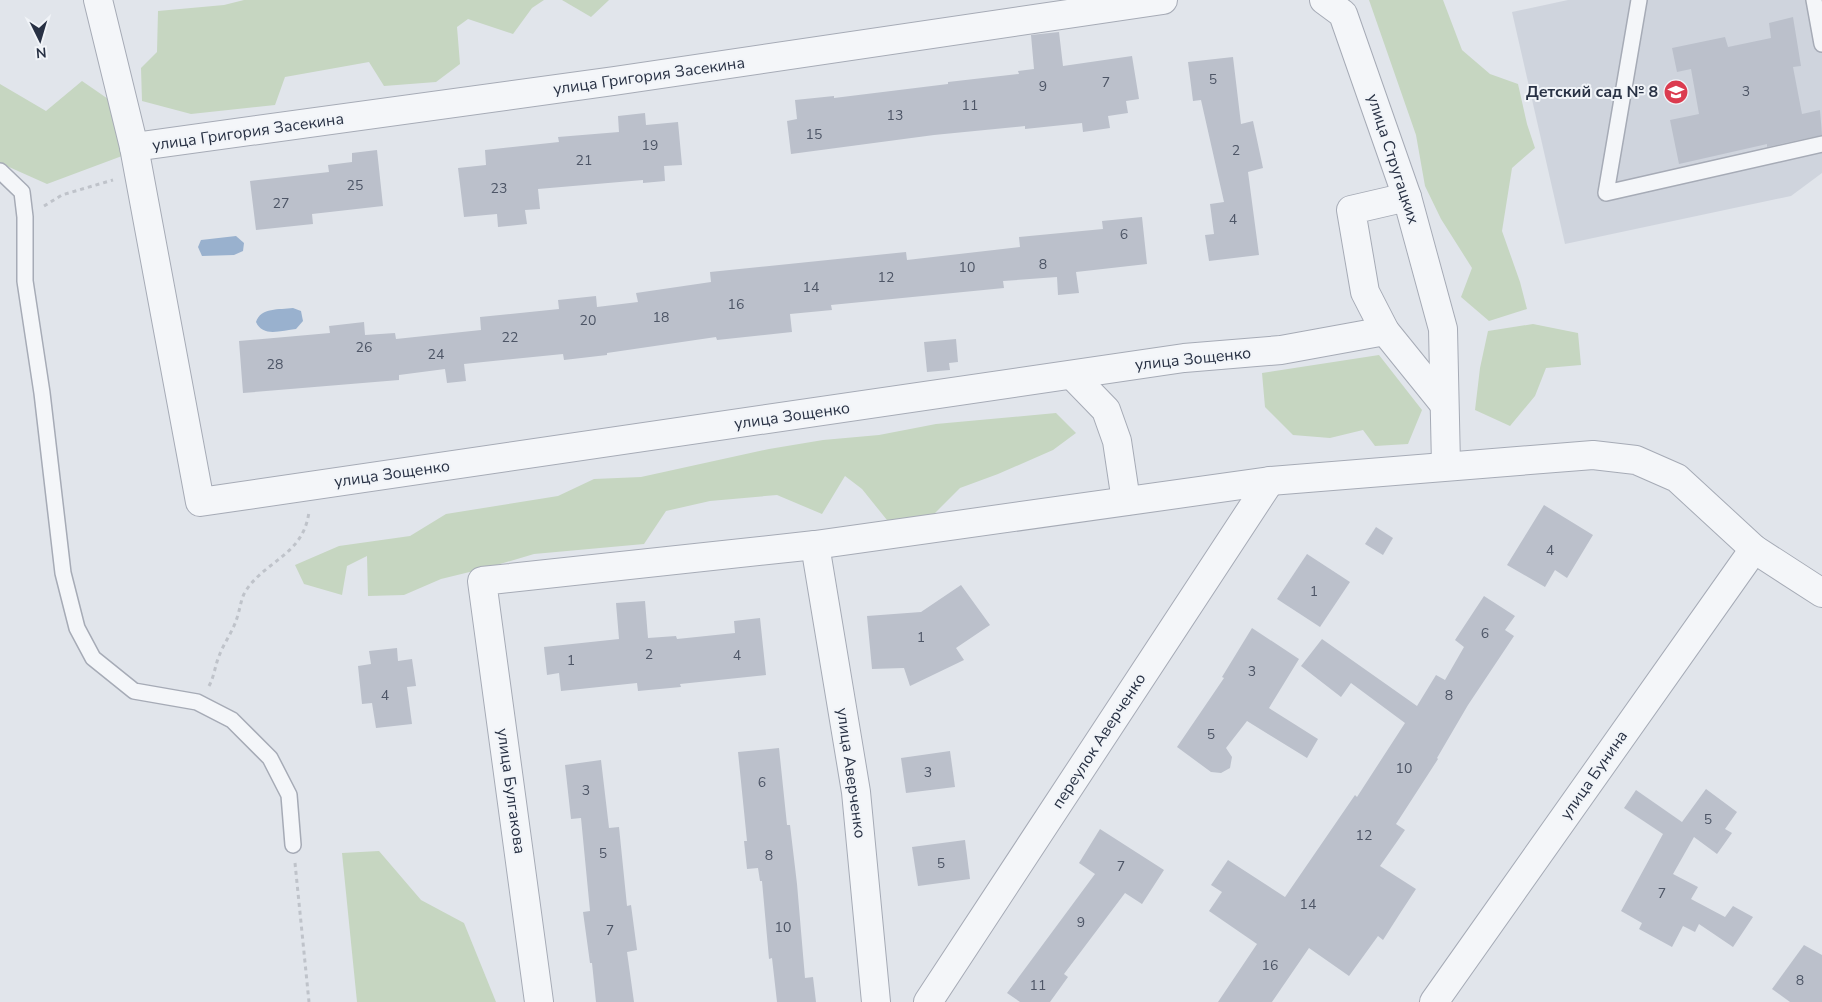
<svg xmlns="http://www.w3.org/2000/svg" width="1822" height="1002" viewBox="0 0 1822 1002" font-family="'Nunito Sans',sans-serif">
	<style>
		.built { fill: #cfd4dd }
		.green { fill: #c6d6c1 }
		.water { fill: #99b1ce }
		.building { fill: #bbc0cb }
		.lines { fill: none; stroke-linecap: round; stroke-linejoin: round }
		.lane-casing { stroke: #a6abb6; stroke-width: 18 }
		.street-casing { stroke: #a6abb6; stroke-width: 30 }
		.path { stroke: #bfc3ca; stroke-width: 3; stroke-dasharray: 4 4; stroke-linecap: butt }
		.lane { stroke: #f4f6f9; stroke-width: 15 }
		.street { stroke: #f4f6f9; stroke-width: 28 }
		.labels { text-anchor: middle; dominant-baseline: central; stroke-width: 4; stroke-linejoin: round; paint-order: stroke }
		.number-label { font-size: 14px; fill: #4d5566 }
		.street-label { font-size: 16px; fill: #283144; stroke: #f1f4f8 }
		.poi-label { font-size: 16px; font-weight: bold; fill: #283144; stroke: #f1f4f8; text-anchor: end }
	</style>
	<rect width="100%" height="100%" fill="#e1e5eb"/>
	<!-- built -->
	<polygon class="built" points="1568,0 1822,0 1822,173 1791,196 1565,244 1512,12"/>
	<!-- green -->
	<g class="green">
		<polygon points="244,0 544,0 532,8 513,34 468,19 457,27 460,64 436,82 384,86 369,62 285,77 275,105 191,114 142,101 141,68 157,52 158,11 224,5"/>
		<polygon points="562,0 609,0 591,17"/>
		<polygon points="1369,0 1443,0 1462,50 1490,74 1518,84 1527,124 1535,148 1512,168 1502,231 1520,282 1527,309 1489,321 1461,297 1472,268 1441,219 1425,186 1416,135"/>
		<polygon points="82,81 111,101 122,156 47,184 0,163 0,84 46,111"/>
		<polygon points="1533,324 1578,333 1581,365 1546,368 1535,396 1510,426 1475,410 1480,368 1488,331"/>
		<polygon points="1379,355 1422,410 1408,444 1375,446 1363,430 1330,438 1293,435 1265,407 1262,373"/>
		<polygon points="1056,413 1076,433 1053,450 998,474 960,488 933,515 891,525 862,489 845,476 822,514 777,495 710,501 666,511 644,544 534,554 490,567 441,579 404,595 368,596 367,556 347,566 342,595 304,584 295,565 339,546 410,536 446,514 558,496 594,479 641,477 769,449 823,440 879,435 936,424"/>
		<polygon points="379,851 421,900 464,923 496,1002 357,1002 342,853"/>
	</g>
	<!-- water -->
	<g class="water">
		<polygon points="236,236 244,243 243,251 234,255 202,256 198,247 201,240"/>
		<path d="M293 308 301 311 303 321 296 329C282 330 263 338 256 322 261 307 279 310 293 308Z"/>
	</g>
	<!-- building -->
	<g class="building">
		<polygon points="1793,17 1801,66 1793,67 1802,114 1820,110 1822,135 1767,147 1767,144 1679,164 1670,120 1699,114 1691,69 1677,72 1672,48 1725,37 1728,47 1771,38 1769,23"/>
		<polygon points="1059,32 1063,66 1132,56 1139,99 1126,101 1128,113 1108,116 1110,128 1083,132 1082,123 1025,129 1025,126 934,135 791,154 787,121 797,119 795,100 834,96 834,98 948,84 948,82 1019,74 1018,71 1034,69 1031,35"/>
		<polygon points="1233,57 1241,124 1253,121 1263,168 1248,172 1259,255 1209,261 1205,235 1214,234 1210,204 1224,202 1201,100 1193,101 1188,62"/>
		<polygon points="645,113 646,125 678,122 682,165 664,166 665,181 643,183 643,180 538,189 540,209 525,210 527,224 498,227 497,214 464,217 458,168 486,165 485,150 559,142 558,137 619,132 618,116"/>
		<polygon points="377,150 383,206 312,214 313,224 256,230 250,181 329,172 328,165 352,162 352,153"/>
		<polygon points="1142,217 1147,264 1076,272 1079,293 1058,295 1057,277 1003,281 1004,288 831,305 832,310 790,314 792,332 717,340 716,337 607,353 607,355 564,360 563,354 464,364 466,381 447,383 445,369 399,375 399,380 243,393 239,341 330,333 329,326 364,322 365,335 395,333 396,339 481,330 480,317 559,309 558,300 596,296 597,307 638,302 636,293 711,282 710,272 906,252 907,260 1020,247 1019,237 1103,229 1102,221"/>
		<polygon points="956,339 958,362 949,363 950,370 927,372 924,342"/>
		<polygon points="1544,505 1593,535 1567,578 1555,570 1545,587 1507,565"/>
		<polygon points="1376,527 1393,538 1383,555 1365,544"/>
		<polygon points="1307,554 1350,582 1320,627 1277,599"/>
		<polygon points="961,585 990,625 956,648 964,660 910,686 904,668 872,669 867,616 921,612"/>
		<polygon points="1484,596 1515,616 1505,630 1514,636 1468,705 1437,758 1438,759 1396,824 1405,830 1380,866 1416,889 1399,915 1383,940 1378,936 1349,976 1309,948 1272,1002 1218,1002 1257,944 1209,911 1222,892 1211,885 1228,860 1285,897 1355,795 1357,797 1405,723 1351,683 1341,697 1301,666 1322,639 1417,706 1436,675 1445,680 1464,647 1455,640"/>
		<polygon points="645,601 648,638 676,636 677,639 735,633 734,621 760,618 766,675 680,684 681,687 638,691 637,683 561,691 559,673 547,675 544,647 619,639 616,603"/>
		<polygon points="1252,628 1299,659 1269,708 1318,739 1307,758 1247,721 1226,748 1232,757 1230,768 1221,773 1211,772 1177,747 1224,678 1222,677"/>
		<polygon points="397,648 398,661 412,659 416,686 407,687 412,724 376,728 372,703 362,704 358,666 371,664 369,651"/>
		<polygon points="779,748 787,825 790,825 797,884 805,978 813,977 816,1002 777,1002 772,958 769,959 762,881 760,881 758,868 747,869 744,841 747,841 738,752"/>
		<polygon points="950,751 955,787 906,793 901,758"/>
		<polygon points="601,760 609,828 619,827 627,906 631,905 637,950 627,952 634,1002 596,1002 592,963 590,963 583,912 590,911 581,818 571,819 565,765"/>
		<polygon points="1706,789 1737,812 1725,829 1732,833 1717,854 1694,837 1673,874 1698,887 1691,899 1725,917 1733,906 1753,917 1733,947 1699,924 1695,932 1683,926 1672,947 1639,929 1642,923 1621,911 1663,834 1624,808 1636,790 1682,822"/>
		<polygon points="1100,829 1164,870 1142,904 1125,893 1064,974 1068,977 1050,1002 1020,1002 1007,993 1095,874 1079,863"/>
		<polygon points="965,840 970,879 918,886 912,847"/>
		<polygon points="1804,945 1822,955 1822,1002 1790,1002 1772,989"/>
	</g>
	<g class="lines">
		<defs>
			<g id="lane">
				<polyline points="1639,0 1606,193 1822,144"/>
				<polyline points="1814,0 1822,44"/>
				<polyline points="0,171 22,192 25,217 25,281 42,393 63,573 77,628 93,658 134,691 197,702 232,720 270,758 289,795 293,845"/>
			</g>
			<g id="street">
				<polyline points="98,0 134,147 200,502 1184,358 1281,350 1385,331"/>
				<polyline points="1324,0 1343,14 1407,197 1443,329 1446,465"/>
				<polyline points="134,147 614,81 1163,0"/>
				<polyline points="1407,197 1351,210 1365,292 1385,331 1444,404"/>
				<polyline points="1072,375 1106,410 1117,441 1126,501"/>
				<polyline points="815,545 856,792 876,1002"/>
				<polyline points="539,1002 482,581 815,545 1270,481 1593,455 1636,460 1677,478 1754,549 1822,593"/>
				<polyline points="928,1002 1270,481"/>
				<polyline points="1434,1002 1754,549"/>
			</g>
		</defs>
		<!-- lane casing -->
		<use href="#lane" class="lane-casing"/>
		<!-- street casing -->
		<use href="#street" class="street-casing"/>
		<!-- path -->
		<g class="path">
			<polyline points="44,206 62,195 113,180"/>
			<path d="M209 686C214 677 215 666 219 656 224 643 233 631 237 618 240 609 241 599 245 592 265 560 303 556 309 512"/>
			<polyline points="295,863 309,1002"/>
		</g>
		<!-- lane -->
		<use href="#lane" class="lane"/>
		<!-- street -->
		<use href="#street" class="street"/>
	</g>
	<!-- icons -->
	<defs>
		<symbol id="school-disc" viewBox="-11 -11 22 22"><circle r="9.5" fill="#db3b4f" stroke="#f1f4f8"/><path d="M0-5L7-2L0 1L-7-2ZM-4 1L0 2.5L4 1V4Q0 6-4 4Z" fill="#fff"/></symbol>
	</defs>
	<g fill-rule="evenodd">
		<use href="#school-disc" x="1662" y="78" width="28" height="28"/>
	</g>
	<g class="labels">
		<!-- number labels -->
		<g class="number-label">
			<text x="1213" y="79">5</text>
			<text x="1106" y="82">7</text>
			<text x="1043" y="86">9</text>
			<text x="1746" y="91">3</text>
			<text x="970" y="105">11</text>
			<text x="895" y="115">13</text>
			<text x="814" y="134">15</text>
			<text x="650" y="145">19</text>
			<text x="1236" y="150">2</text>
			<text x="584" y="160">21</text>
			<text x="355" y="185">25</text>
			<text x="499" y="188">23</text>
			<text x="281" y="203">27</text>
			<text x="1233" y="219">4</text>
			<text x="1124" y="234">6</text>
			<text x="1043" y="264">8</text>
			<text x="967" y="267">10</text>
			<text x="886" y="277">12</text>
			<text x="811" y="287">14</text>
			<text x="736" y="304">16</text>
			<text x="661" y="317">18</text>
			<text x="588" y="320">20</text>
			<text x="510" y="337">22</text>
			<text x="364" y="347">26</text>
			<text x="436" y="354">24</text>
			<text x="275" y="364">28</text>
			<text x="1550" y="550">4</text>
			<text x="1314" y="591">1</text>
			<text x="1485" y="633">6</text>
			<text x="921" y="637">1</text>
			<text x="649" y="654">2</text>
			<text x="737" y="655">4</text>
			<text x="571" y="660">1</text>
			<text x="1252" y="671">3</text>
			<text x="385" y="695">4</text>
			<text x="1449" y="695">8</text>
			<text x="1211" y="734">5</text>
			<text x="1404" y="768">10</text>
			<text x="928" y="772">3</text>
			<text x="762" y="782">6</text>
			<text x="586" y="790">3</text>
			<text x="1708" y="819">5</text>
			<text x="1364" y="835">12</text>
			<text x="603" y="853">5</text>
			<text x="769" y="855">8</text>
			<text x="941" y="863">5</text>
			<text x="1121" y="866">7</text>
			<text x="1662" y="893">7</text>
			<text x="1308" y="904">14</text>
			<text x="1081" y="922">9</text>
			<text x="783" y="927">10</text>
			<text x="610" y="930">7</text>
			<text x="1270" y="965">16</text>
			<text x="1800" y="980">8</text>
			<text x="1038" y="985">11</text>
		</g>
		<!-- street labels -->
		<g class="street-label">
			<text transform="translate(649 76) rotate(-8)">улица Григория Засекина</text>
			<text transform="translate(248 132) rotate(-8)">улица Григория Засекина</text>
			<text transform="translate(1393 159) rotate(72)">улица Стругацких</text>
			<text transform="translate(1193 359) rotate(-6)">улица Зощенко</text>
			<text transform="translate(792 416) rotate(-8)">улица Зощенко</text>
			<text transform="translate(392 474) rotate(-8)">улица Зощенко</text>
			<text transform="translate(1099 741) rotate(-57)">переулок Аверченко</text>
			<text transform="translate(851 773) rotate(82)">улица Аверченко</text>
			<text transform="translate(1594 775) rotate(-55)">улица Бунина</text>
			<text transform="translate(511 791) rotate(82)">улица Булгакова</text>
		</g>
		<!-- poi labels -->
		<g class="poi-label">
			<text x="1658" y="92">Детский сад № 8</text>
		</g>
	</g>
	<!-- north arrow -->
	<g transform="translate(40 40) rotate(175)" stroke="#f1f4f8" stroke-width="4" paint-order="stroke">
	<path d="M0-4L9 19L0 12L-9 19Z" fill="#283144"/>
	<text y="-8" font-size="14" font-weight="bold" text-anchor="middle" fill="#283144">N</text>
	</g>
</svg>
